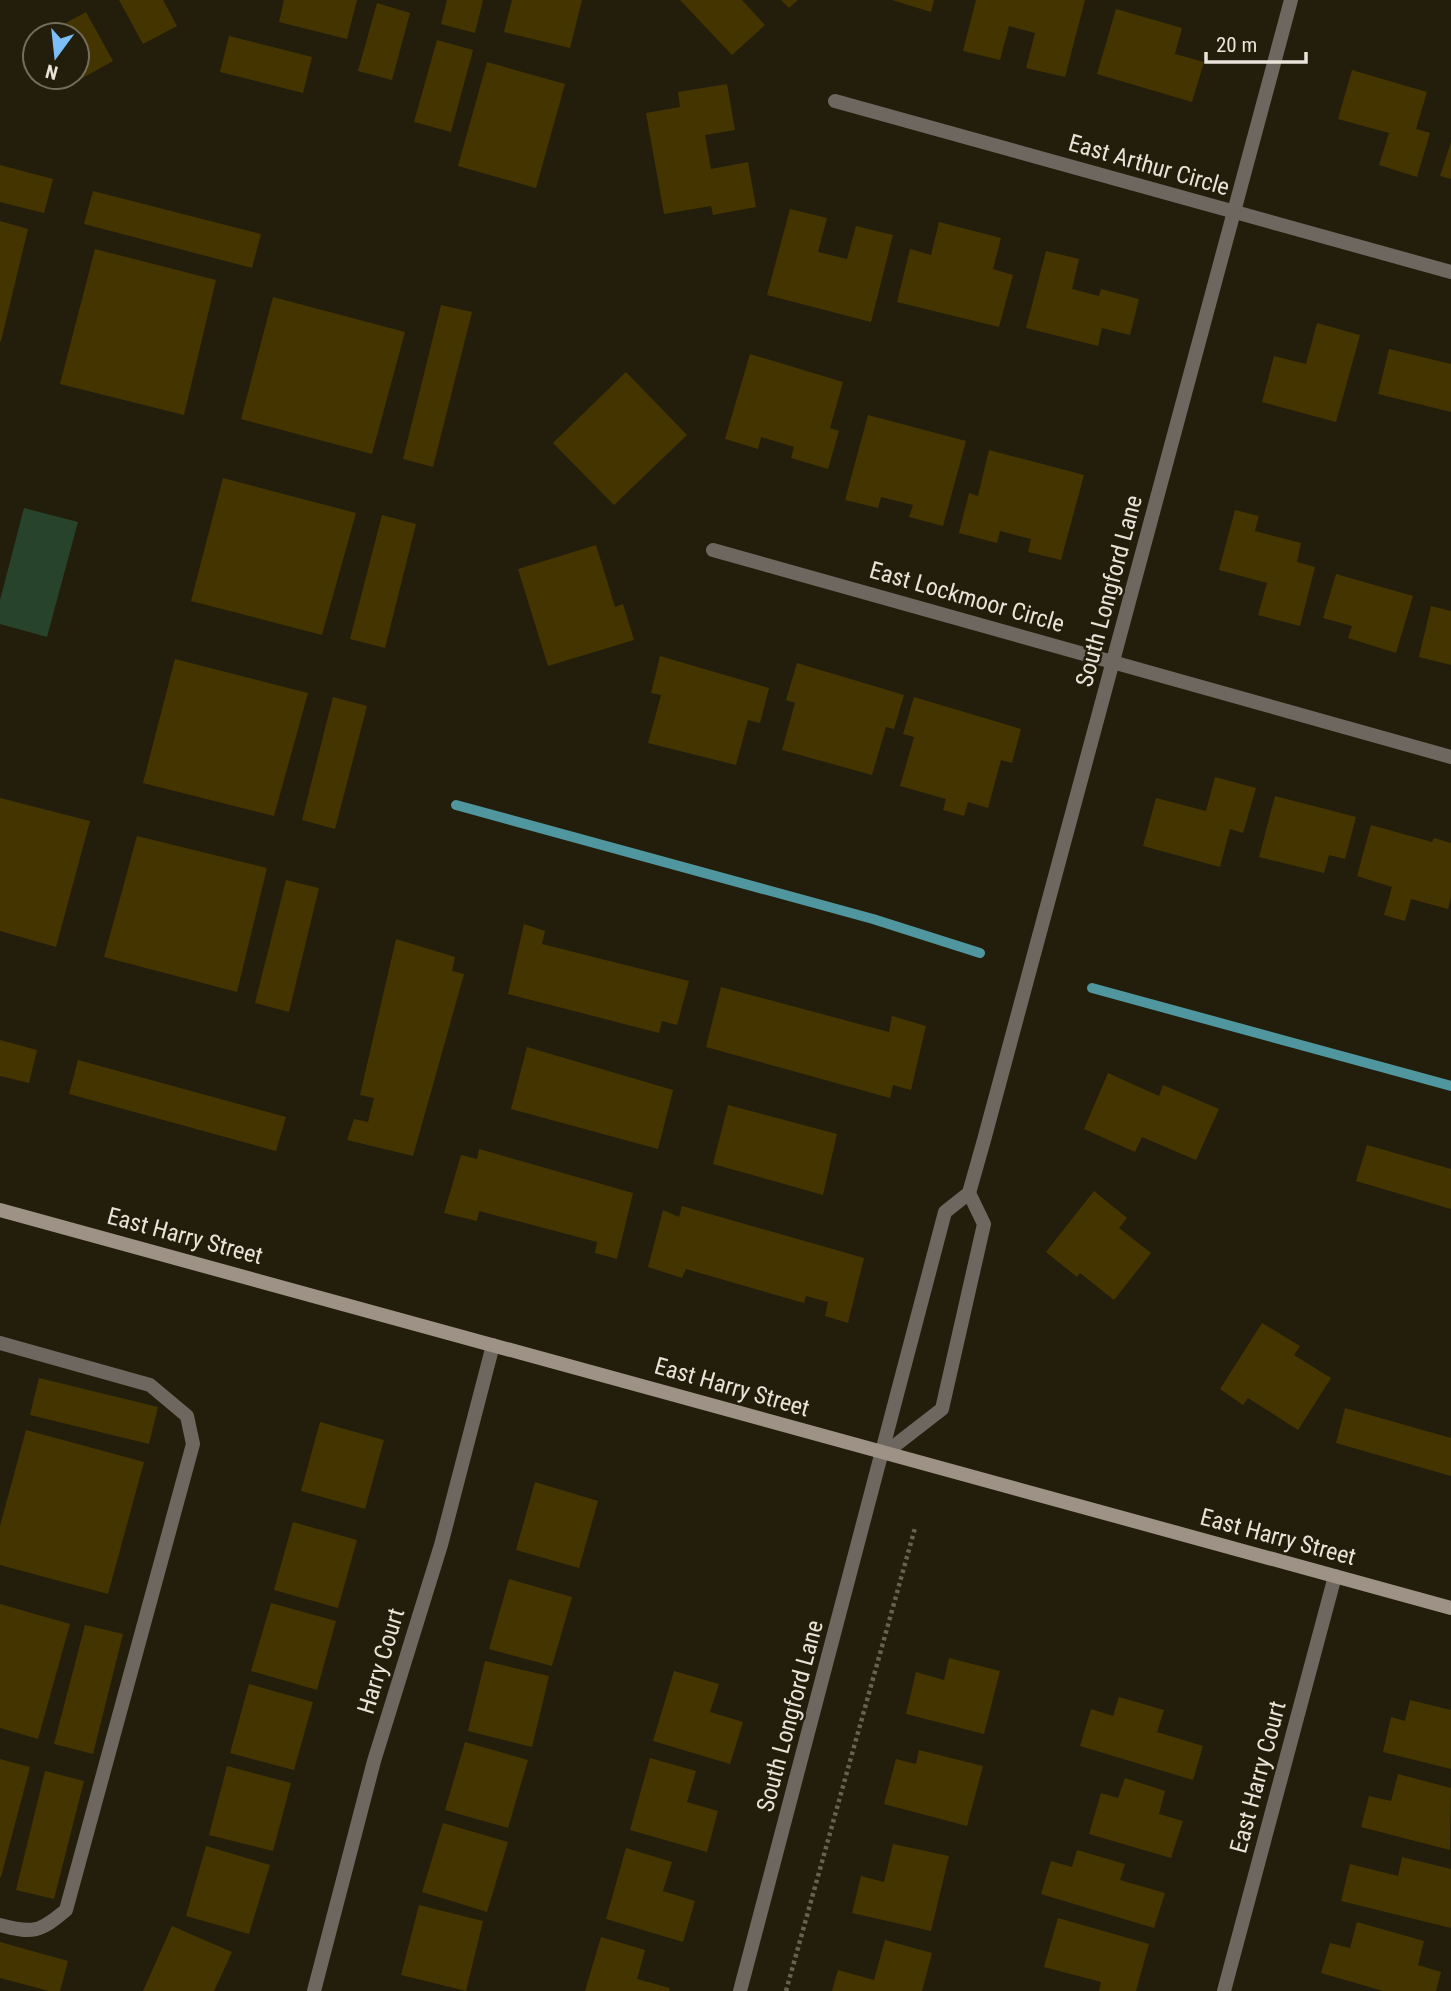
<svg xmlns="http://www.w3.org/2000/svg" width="1451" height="1991" viewBox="0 0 1451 1991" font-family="'Roboto Condensed',sans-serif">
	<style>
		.green { fill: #27432c }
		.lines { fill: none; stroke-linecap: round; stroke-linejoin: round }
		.stream { stroke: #4f969e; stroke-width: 10 }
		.building { fill: #443500 }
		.path { stroke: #676152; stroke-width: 4.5; stroke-dasharray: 3.5 3.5; stroke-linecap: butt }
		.service { stroke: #6e6760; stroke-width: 14 }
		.minor { stroke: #6e6760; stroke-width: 14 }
		.secondary { stroke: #9d9285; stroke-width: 14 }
		.labels { text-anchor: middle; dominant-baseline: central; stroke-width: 5; stroke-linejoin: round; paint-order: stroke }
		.street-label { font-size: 24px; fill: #e8e4d9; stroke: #231d0b }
	</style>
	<rect width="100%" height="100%" fill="#231d0b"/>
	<!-- green -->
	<polygon class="green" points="24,508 78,522 47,637 0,624 0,600"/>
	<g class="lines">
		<!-- stream -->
		<g class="stream">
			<polyline points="456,805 873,919 980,953"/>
			<polyline points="1092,988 1451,1086"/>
		</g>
	</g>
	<!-- building -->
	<g class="building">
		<polygon points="119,0 163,0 177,26 143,44"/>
		<polygon points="284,0 357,0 347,39 279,22"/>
		<polygon points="447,0 483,0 475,33 441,24"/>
		<polygon points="512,0 582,0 570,48 504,32"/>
		<polygon points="680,0 742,0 765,25 732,55"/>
		<polygon points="781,0 798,0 789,8"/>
		<polygon points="892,0 934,0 931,12"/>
		<polygon points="976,0 1085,0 1065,77 1026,68 1035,33 1009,26 1000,60 963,51"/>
		<polygon points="377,3 410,13 392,80 358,71"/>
		<polygon points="1116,9 1182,28 1175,54 1204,62 1192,102 1097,74"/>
		<polygon points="86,12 113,61 79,80 77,35 56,35 53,30"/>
		<polygon points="229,36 312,57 303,93 220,72"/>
		<polygon points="437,40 473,50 451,132 414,122"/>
		<polygon points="487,62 565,84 536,188 458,166"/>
		<polygon points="1352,70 1427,92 1416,129 1430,133 1417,177 1379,165 1389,133 1338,119"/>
		<polygon points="727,84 735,130 705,135 711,169 748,162 756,207 713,215 711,206 664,214 646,113 680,107 678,92"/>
		<polygon points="1451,142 1451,179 1440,176"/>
		<polygon points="0,165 53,179 44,213 0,202"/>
		<polygon points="93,191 261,234 252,268 84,224"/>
		<polygon points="790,209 827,218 818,252 847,259 856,226 893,235 871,322 767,295"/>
		<polygon points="0,221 28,229 1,341 0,341"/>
		<polygon points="939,222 1001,238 993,269 1013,275 999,327 897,302 910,249 931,255"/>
		<polygon points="95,249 216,280 184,415 60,384"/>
		<polygon points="1046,251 1079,259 1072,289 1099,296 1101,289 1139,299 1130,335 1102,328 1098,346 1026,328"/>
		<polygon points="273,297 405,332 372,454 241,419"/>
		<polygon points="441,305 472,312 433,467 403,459"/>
		<polygon points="1317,323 1360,335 1336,422 1262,402 1274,356 1306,364"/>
		<polygon points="1389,349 1451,364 1451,412 1378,394"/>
		<polygon points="750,354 843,382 830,428 839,431 828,469 791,458 794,447 761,437 758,449 725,439"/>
		<polygon points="626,372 687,435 614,505 553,443"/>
		<polygon points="868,415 966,441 943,526 909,517 913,505 881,497 878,508 845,500"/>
		<polygon points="989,450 1084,475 1061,560 1028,552 1031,539 1000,531 997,543 959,533 969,493 978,496"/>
		<polygon points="223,478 356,513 322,635 191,601"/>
		<polygon points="1235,510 1259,516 1255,531 1301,543 1297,562 1315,567 1300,626 1258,615 1267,583 1219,570"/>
		<polygon points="382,515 416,524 385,648 350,639"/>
		<polygon points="596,545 615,607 623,604 634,640 548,666 518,569"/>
		<polygon points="1336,574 1413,596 1396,653 1348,638 1352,626 1323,618"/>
		<polygon points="1431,606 1451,611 1451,665 1419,657"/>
		<polygon points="660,656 769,688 760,723 748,720 736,765 648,743 661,695 651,693"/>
		<polygon points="175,659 308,693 274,816 143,783"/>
		<polygon points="797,663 904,695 894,729 886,727 872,775 782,750 795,703 786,700"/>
		<polygon points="333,697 367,706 335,829 302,820"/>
		<polygon points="914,697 1021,729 1012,763 1001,760 988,808 968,802 964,816 943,810 946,799 900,786 914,737 903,734"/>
		<polygon points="1215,777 1256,788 1243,833 1230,829 1220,867 1143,846 1156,798 1206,811"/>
		<polygon points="1275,796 1356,817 1345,859 1329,855 1324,873 1259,857"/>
		<polygon points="0,798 90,821 56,947 0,931"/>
		<polygon points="1371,825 1432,842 1434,838 1451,843 1451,897 1448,909 1411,899 1405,921 1384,915 1392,887 1357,876"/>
		<polygon points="137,836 267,868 237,992 104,957"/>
		<polygon points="286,880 319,888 289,1012 255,1003"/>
		<polygon points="524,924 545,931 542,944 689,981 677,1025 662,1021 659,1033 508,994"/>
		<polygon points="396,939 455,957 452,971 464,974 413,1156 347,1140 354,1119 368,1122 374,1098 360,1095"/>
		<polygon points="721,987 889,1032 892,1016 926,1026 911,1090 893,1085 890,1098 706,1047"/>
		<polygon points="0,1040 37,1050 29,1083 0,1076"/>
		<polygon points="527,1047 673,1090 658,1149 511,1109"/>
		<polygon points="78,1060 286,1117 276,1151 69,1094"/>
		<polygon points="1108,1073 1159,1096 1163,1085 1219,1109 1196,1160 1142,1137 1135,1152 1084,1129"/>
		<polygon points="728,1105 837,1134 823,1195 713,1164"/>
		<polygon points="1367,1145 1451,1169 1451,1209 1356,1181"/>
		<polygon points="479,1149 633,1193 617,1259 595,1253 597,1242 479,1211 477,1221 444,1213 461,1155 477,1159"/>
		<polygon points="1094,1191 1127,1218 1119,1228 1151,1253 1114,1300 1080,1273 1077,1277 1046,1252"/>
		<polygon points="682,1206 864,1258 848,1323 825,1316 828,1302 806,1296 804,1303 686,1269 682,1278 648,1267 663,1210 679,1217"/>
		<polygon points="1262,1323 1300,1346 1294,1355 1331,1378 1298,1430 1248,1398 1243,1405 1220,1389"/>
		<polygon points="39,1378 158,1407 149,1444 30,1415"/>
		<polygon points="1345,1408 1451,1438 1451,1476 1336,1443"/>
		<polygon points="320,1422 384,1440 365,1509 301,1491"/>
		<polygon points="26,1430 144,1462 108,1594 0,1565 0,1526"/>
		<polygon points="535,1482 598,1501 579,1568 516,1550"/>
		<polygon points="293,1522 357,1540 338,1608 274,1590"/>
		<polygon points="509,1579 572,1597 552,1666 489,1649"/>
		<polygon points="271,1603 336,1621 317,1690 251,1671"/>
		<polygon points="0,1604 70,1624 38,1739 0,1728"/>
		<polygon points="85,1625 123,1634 93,1754 54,1744"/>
		<polygon points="949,1658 1000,1671 984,1734 906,1714 916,1672 944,1680"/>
		<polygon points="485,1661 549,1676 532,1747 468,1731"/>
		<polygon points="674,1671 719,1684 710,1712 743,1722 730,1764 653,1741"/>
		<polygon points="249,1684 313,1702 294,1770 230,1753"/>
		<polygon points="1119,1697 1164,1710 1157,1732 1203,1746 1193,1780 1080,1746 1091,1709 1113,1716"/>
		<polygon points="1410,1700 1451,1710 1451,1769 1383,1752 1391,1717 1405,1721"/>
		<polygon points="465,1742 528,1760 508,1828 445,1810"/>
		<polygon points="919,1750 983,1766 967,1826 884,1804 896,1759 916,1764"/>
		<polygon points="650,1758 696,1771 687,1802 718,1811 707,1852 630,1830"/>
		<polygon points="0,1759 30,1767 1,1877 0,1877"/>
		<polygon points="227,1766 291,1783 273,1851 209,1835"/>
		<polygon points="45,1771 84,1781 54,1899 16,1890"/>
		<polygon points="1398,1774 1451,1788 1450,1850 1361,1827 1369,1796 1391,1801"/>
		<polygon points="1125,1778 1165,1791 1159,1814 1183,1821 1171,1858 1089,1834 1101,1793 1118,1798"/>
		<polygon points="443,1823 508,1842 487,1912 422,1892"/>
		<polygon points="893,1844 949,1856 931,1931 852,1913 861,1876 884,1882"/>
		<polygon points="206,1846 270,1865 249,1934 186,1916"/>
		<polygon points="626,1848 672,1862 663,1891 695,1901 683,1942 606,1919"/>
		<polygon points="1077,1850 1125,1864 1120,1880 1165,1893 1154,1928 1041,1894 1051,1861 1072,1867"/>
		<polygon points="1402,1857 1451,1869 1451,1928 1341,1901 1350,1864 1398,1876"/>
		<polygon points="419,1905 483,1921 466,1991 401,1975"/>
		<polygon points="1058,1918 1149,1944 1136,1991 1099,1991 1101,1982 1044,1967"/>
		<polygon points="1357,1922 1424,1941 1418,1965 1441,1972 1436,1991 1383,1991 1321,1973 1330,1943 1350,1948"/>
		<polygon points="172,1926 232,1952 214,1991 143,1991"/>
		<polygon points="601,1937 645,1950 637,1979 670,1988 669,1991 585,1991"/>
		<polygon points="885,1940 932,1953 922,1991 832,1991 838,1970 874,1980"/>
		<polygon points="0,1942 68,1961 60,1991 49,1991 0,1978"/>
	</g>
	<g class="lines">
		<!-- path -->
		<polyline class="path" points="786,1991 915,1528"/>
		<!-- service -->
		<path class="service" d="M0 1343 150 1385 187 1416 193 1444 66 1910C40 1932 33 1934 0 1925"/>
		<!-- minor -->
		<g class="minor">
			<polyline points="835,101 1451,272"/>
			<polyline points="713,550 1451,757"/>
			<polyline points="884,1454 942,1409 984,1224 969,1193"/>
			<polyline points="314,1991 374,1761 441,1545 493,1345"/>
			<polyline points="740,1991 945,1212 969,1193 984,1140 1291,0"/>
			<polyline points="1224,1991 1335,1576"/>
		</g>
		<!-- secondary -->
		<polyline class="secondary" points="0,1210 1451,1608"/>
	</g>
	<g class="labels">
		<!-- street labels -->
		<g class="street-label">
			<text transform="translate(1149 165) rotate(16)">East Arthur Circle</text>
			<text transform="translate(1109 591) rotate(-75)">South Longford Lane</text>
			<text transform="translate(967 597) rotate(16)">East Lockmoor Circle</text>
			<text transform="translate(185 1236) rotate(15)">East Harry Street</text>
			<text transform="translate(732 1387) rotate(16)">East Harry Street</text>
			<text transform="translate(1278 1537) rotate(15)">East Harry Street</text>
			<text transform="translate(381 1661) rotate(-73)">Harry Court</text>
			<text transform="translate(790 1716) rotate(-75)">South Longford Lane</text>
			<text transform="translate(1258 1777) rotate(-75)">East Harry Court</text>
		</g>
	</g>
	<!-- north arrow -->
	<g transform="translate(56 56) rotate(195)"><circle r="33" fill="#231d0b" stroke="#726d5d" stroke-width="2"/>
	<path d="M0-5L12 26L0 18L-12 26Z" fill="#7bbef8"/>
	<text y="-10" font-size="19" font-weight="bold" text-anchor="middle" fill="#e8e4d9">N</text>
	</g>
	<!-- scale -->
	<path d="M1206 52v10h100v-10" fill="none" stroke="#e8e4d9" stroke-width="3.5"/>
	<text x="1216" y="52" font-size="21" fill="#e8e4d9" stroke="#231d0b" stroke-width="5" paint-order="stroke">20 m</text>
</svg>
